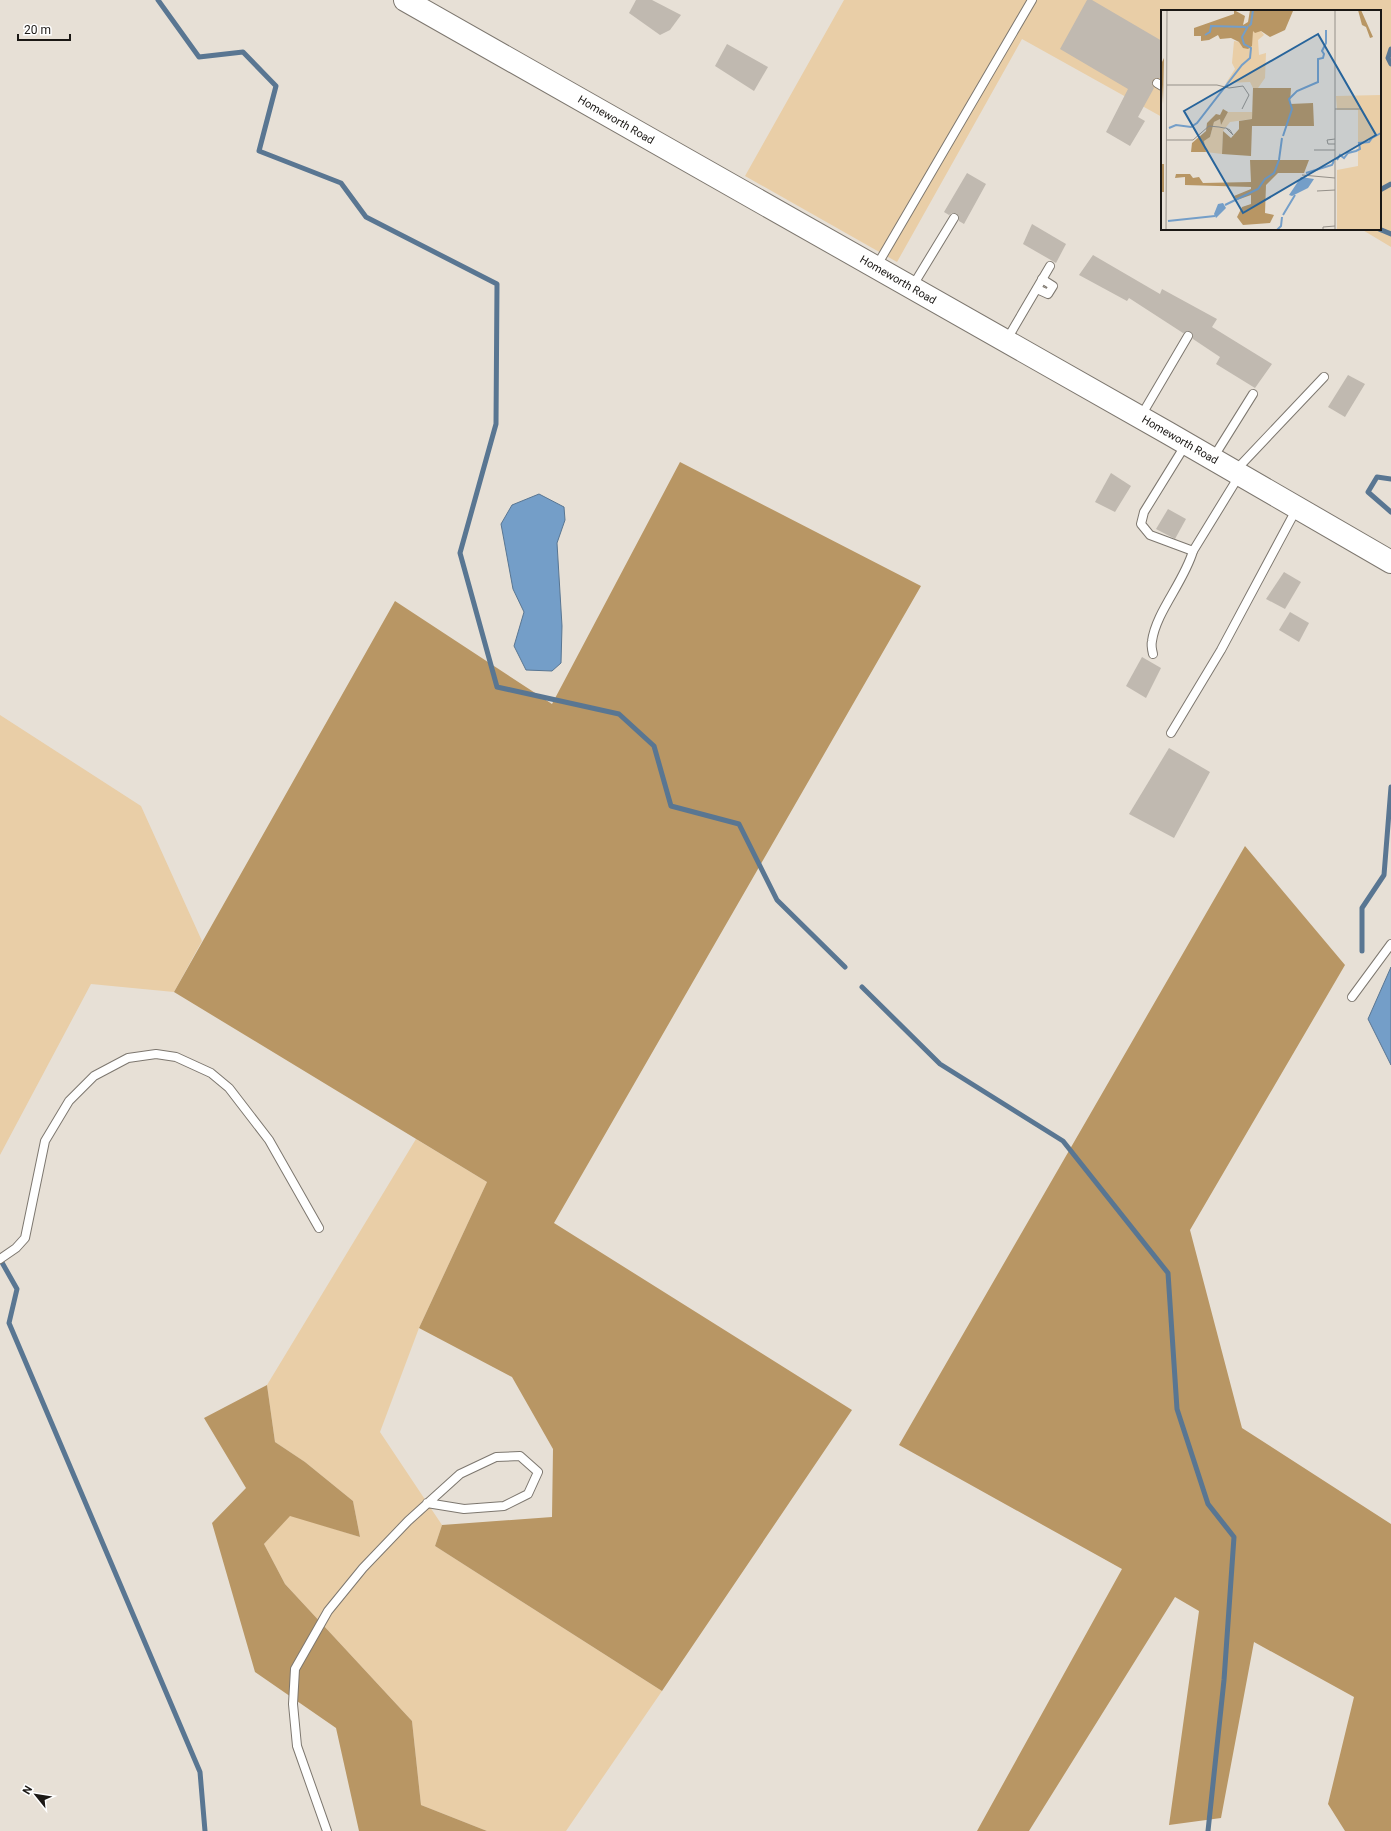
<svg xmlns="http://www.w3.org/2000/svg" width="1391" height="1831" viewBox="0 0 1391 1831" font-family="Roboto,sans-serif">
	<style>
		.green { fill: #e9cea7 }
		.forest { fill: #b89664 }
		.water { fill: #749ec8; stroke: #597692 }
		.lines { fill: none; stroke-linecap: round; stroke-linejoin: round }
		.stream { stroke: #597692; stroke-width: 5 }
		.building { fill: #c0b9b0 }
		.lane-casing { stroke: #7d776f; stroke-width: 10 }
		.secondary-casing { stroke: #7d776f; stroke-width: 24 }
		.lane { stroke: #fff; stroke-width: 8 }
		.secondary { stroke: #fff; stroke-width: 22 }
		.labels { text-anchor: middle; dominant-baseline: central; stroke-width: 3; stroke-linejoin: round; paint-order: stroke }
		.street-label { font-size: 11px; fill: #1b1815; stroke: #fff }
		.inset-river { fill: none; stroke: #749ec8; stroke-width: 2 }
		.inset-road { fill: none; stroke: #959089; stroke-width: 1 }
		.view { fill: #27649b; fill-opacity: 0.15; stroke: #27649b; stroke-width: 2 }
		.inset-edge { fill: none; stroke: #1b1815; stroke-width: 2 }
	</style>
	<rect width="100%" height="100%" fill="#e7e0d6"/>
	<!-- green -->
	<g class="green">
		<polygon points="844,0 1391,0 1391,247 1361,229 1380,229 1380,11 1162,11 1162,117 1022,39 897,262 745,176"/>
		<polygon points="0,715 141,806 202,941 174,992 91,984 0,1155"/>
		<polygon points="416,1139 487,1182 419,1328 380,1432 442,1525 435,1546 662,1691 566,1831 487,1831 421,1805 412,1721 285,1584 264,1544 290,1515 360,1537 353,1501 305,1462 275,1442 267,1385"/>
	</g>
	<!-- forest -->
	<g class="forest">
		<polygon points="680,462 921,586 554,1223 852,1410 662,1691 435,1546 442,1525 552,1517 553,1449 512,1377 419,1328 487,1182 174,992 395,601 552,704"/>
		<polygon points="1245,846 1345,965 1190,1230 1242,1428 1391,1524 1391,1831 1345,1831 1328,1804 1354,1697 1254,1642 1221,1818 1169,1825 1199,1611 1175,1597 1029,1831 977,1831 1122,1569 899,1445"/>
		<polygon points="267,1385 275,1442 305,1462 353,1501 360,1537 290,1516 264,1544 285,1584 412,1721 421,1805 487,1831 359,1831 336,1728 255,1672 212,1523 246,1488 204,1418"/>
	</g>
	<!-- water -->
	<g class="water">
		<polygon points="539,494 564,507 565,520 557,543 562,626 561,663 552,671 526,670 514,646 524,612 513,589 501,524 512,505"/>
		<polygon points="1391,967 1391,1065 1368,1019"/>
	</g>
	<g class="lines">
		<!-- stream -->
		<g class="stream">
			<polyline points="158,0 199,57 243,52 276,86 259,151 341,183 366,217 497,284 496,424 460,553 497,687 619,714 654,746 671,806 739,824 777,900 845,967"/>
			<polyline points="1391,49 1388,58 1391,64"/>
			<polyline points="1380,190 1391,184"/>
			<polyline points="1379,229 1391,234"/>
			<polyline points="1391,479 1377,477 1368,492 1391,512"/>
			<polyline points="1362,951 1362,908 1384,875 1391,787"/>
			<polyline points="862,987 940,1064 1063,1141 1168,1273 1177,1409 1208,1504 1234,1537 1224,1680 1208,1831"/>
			<polyline points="0,1259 17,1289 9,1323 200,1772 205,1831"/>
		</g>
	</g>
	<!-- building -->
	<g class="building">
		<polygon points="636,0 652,0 681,15 670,30 660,35 629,13"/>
		<polygon points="1087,0 1092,0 1162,41 1162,74 1160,78 1155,78 1152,81 1152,85 1154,88 1138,117 1145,121 1130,146 1106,132 1128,89 1060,49"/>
		<polygon points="727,44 768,67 754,91 715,66"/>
		<polygon points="967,173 986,184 964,224 959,221 959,216 956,213 952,213 949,215 944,212"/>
		<polygon points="1032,224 1066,244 1056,263 1023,244"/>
		<polygon points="1093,255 1160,294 1162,289 1217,319 1212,327 1272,364 1255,388 1216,364 1220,357 1193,339 1193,336 1191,332 1188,331 1183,333 1129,298 1127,301 1079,275"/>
		<polygon points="1348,375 1365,384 1345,417 1328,407"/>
		<polygon points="1111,473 1131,486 1115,512 1095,502"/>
		<polygon points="1168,509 1186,519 1175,539 1156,529"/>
		<polygon points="1284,572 1301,582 1285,609 1266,599"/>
		<polygon points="1290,612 1309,623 1299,642 1279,630"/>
		<polygon points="1142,657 1161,668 1146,698 1126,686"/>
		<polygon points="1169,748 1210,772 1174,838 1129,814"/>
	</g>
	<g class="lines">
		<defs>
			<g id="lane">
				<polyline points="1157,83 1162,86"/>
				<polyline points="876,267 1032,0"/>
				<polyline points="912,287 954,218"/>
				<polyline points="1037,289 1048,294 1053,286 1042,279"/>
				<polyline points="1006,341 1050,266"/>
				<polyline points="1141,416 1188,336"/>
				<polyline points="1186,444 1144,512 1141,524 1150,535 1193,551 1239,476"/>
				<polyline points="1213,458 1253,394"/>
				<polyline points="1235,471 1324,377"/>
				<path d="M1153 654C1152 650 1151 645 1152 641 1156 612 1184 582 1193 551"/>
				<polyline points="1171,733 1221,650 1297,508"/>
				<polyline points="1352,997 1391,944"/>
				<polyline points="0,1259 16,1248 25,1238 45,1141 69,1101 94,1076 128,1058 156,1054 176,1057 211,1073 229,1088 269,1140 319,1228"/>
				<polyline points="327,1831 297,1746 293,1704 295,1669 328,1611 363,1568 408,1521 460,1474 496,1457 520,1456 538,1472 528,1494 504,1506 464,1509 427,1503"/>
			</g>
			<polyline id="secondary" points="405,0 1168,433 1391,562"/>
		</defs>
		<!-- lane casing -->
		<use href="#lane" class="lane-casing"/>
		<!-- secondary casing -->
		<use href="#secondary" class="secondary-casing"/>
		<!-- lane -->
		<use href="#lane" class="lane"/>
		<!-- secondary -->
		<use href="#secondary" class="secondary"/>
	</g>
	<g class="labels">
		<!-- street labels -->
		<g class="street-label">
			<text transform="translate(616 120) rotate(30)">Homeworth Road</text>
			<text transform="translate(898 280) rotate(30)">Homeworth Road</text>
			<text transform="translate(1180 440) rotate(30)">Homeworth Road</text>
		</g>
	</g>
	<!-- overview -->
	<g transform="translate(1161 10)">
		<rect width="220" height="220" fill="#e7e0d6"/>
		<path d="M92 20 100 21 103 25 97 30 98 45 105 43 104 68 97 78H92L89 72 65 73 74 59 71 53 73 31 78 32ZM220 85V220H176V160L197 156V100H176L175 86ZM67 102H91V109L69 112 62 121 61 144 45 142 43 131 49 127 53 112 59 109 60 115Z" fill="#e9cea7"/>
		<path d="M73 0 84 6 82 15 87 12 89 0H135L132 1 124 20 109 27 100 21 94 23 92 21 91 36 87 39 82 38 78 32 70 28 59 29 57 25 48 30 40 31V26H33V18L73 4ZM197 0H200L212 27 209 28 205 17 201 15ZM3 48 2 94 0 54ZM92 78H130L129 94 152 93 153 116H91L90 146 61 144 62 121 70 128 78 119V111L91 109ZM62 99 67 102 60 115 59 109 53 112 49 127 43 131 45 142H30L31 133 45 121 46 113 55 104 59 105ZM89 150H148L143 163H117L105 175 104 203 113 205 109 213 82 215 76 207 81 197 90 194V185L76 190 73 186 90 179V177L24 175V167L14 168 15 164H29L32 168 38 167 42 173 90 172ZM3 154V182H0V154Z" fill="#b89664"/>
		<path d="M140 167 153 169 147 178 131 186 128 185ZM57 194 62 193 65 198 55 208 53 204Z" fill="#749ec8"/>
		<path class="inset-river" d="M88 16 90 14 92 0M44 25 49 22 50 16 85 17M8 118 15 115 30 117 36 113 81 55 89 48 90 38 83 34 81 27 87 16M122 126 131 99 128 89 136 81 157 72V49L162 48 163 44 161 41 165 33V20M176 150 179 145 183 148 187 143 195 141 199 139 198 133 208 132 211 128 220 123M145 163 171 155 173 151M64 195 97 179 104 169 113 163 118 150 121 128M122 205 134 185M7 211 54 206M116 220 120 216 121 207"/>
		<path class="inset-road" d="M174 0V220M6 75H56L68 78 82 76 88 85 81 99M174 99H201M174 129 166 130 167 134H174M5 130H32L48 116 58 117 63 118H65L69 120 72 125 65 118M153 140H174M141 165 174 168M156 181 174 180M5 220 6 0M162 220V217L174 216"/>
		<path class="view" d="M157 24 215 125 82 203 23 101Z"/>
		<rect width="220" height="220" class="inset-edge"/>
	</g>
	<!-- north arrow -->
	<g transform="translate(36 1795) rotate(300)" stroke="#ffffff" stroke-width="3" paint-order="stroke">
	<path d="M0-3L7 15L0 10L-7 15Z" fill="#1b1815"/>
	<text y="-6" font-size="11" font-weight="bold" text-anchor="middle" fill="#1b1815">N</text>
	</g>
	<!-- scale -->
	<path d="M18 34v6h52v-6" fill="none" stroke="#1b1815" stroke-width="2"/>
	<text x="24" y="34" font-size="12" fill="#1b1815" stroke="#ffffff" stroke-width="3" paint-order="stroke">20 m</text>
</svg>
